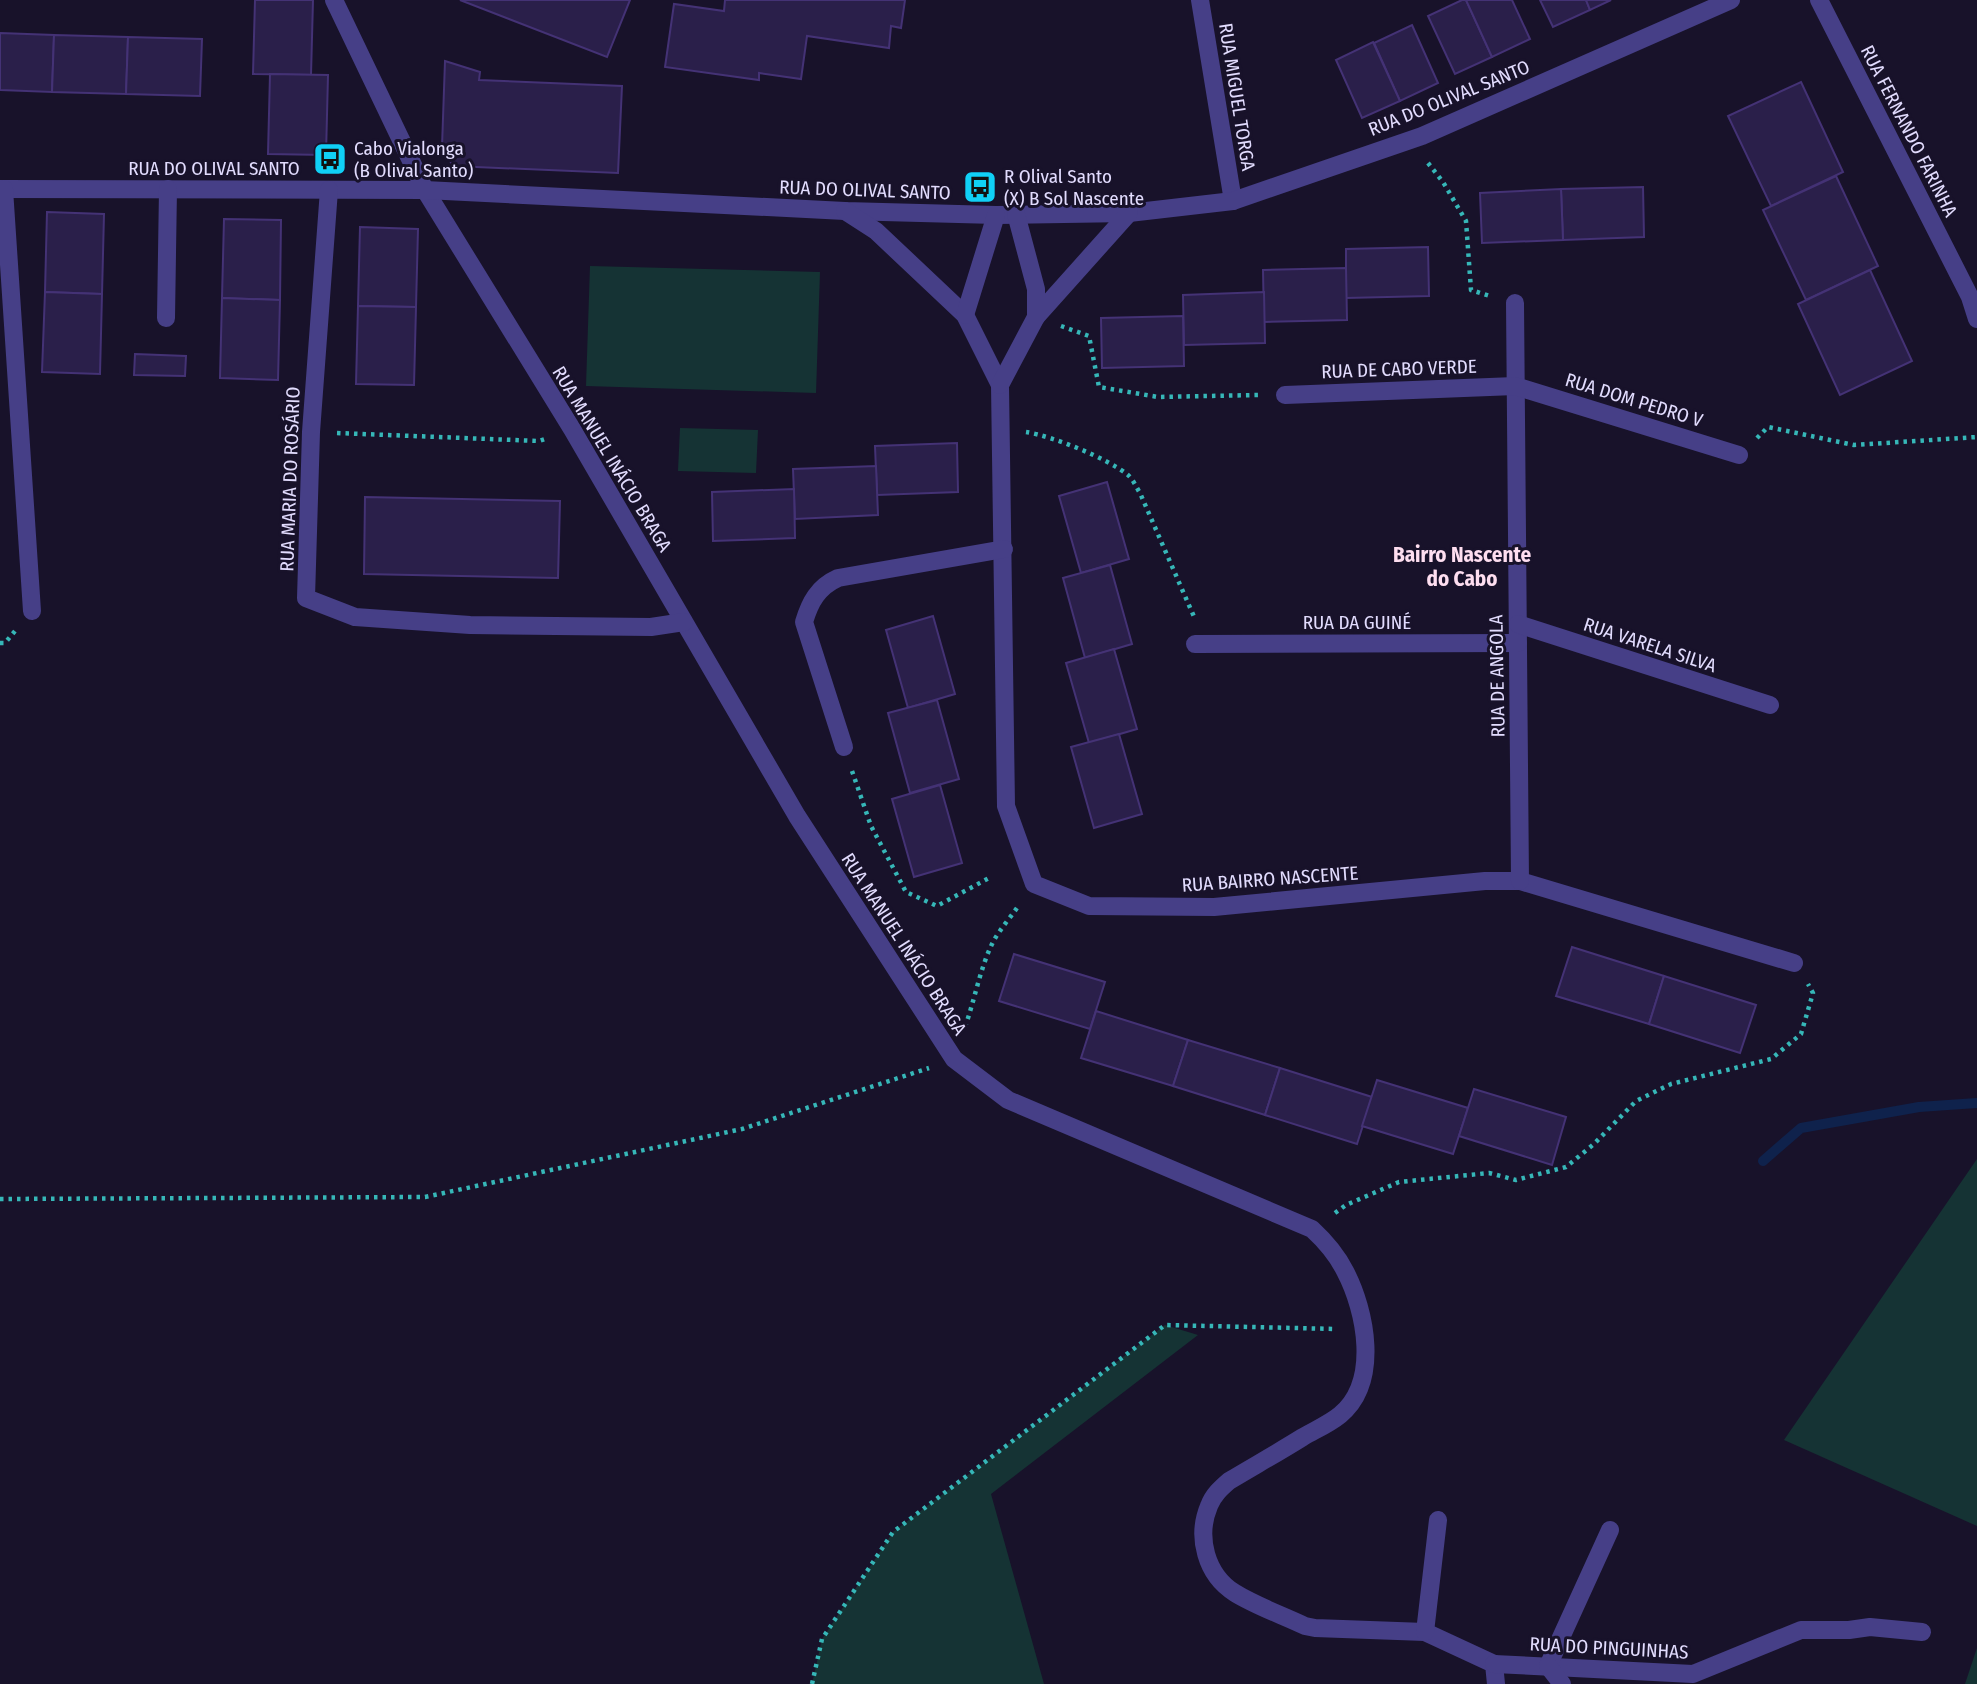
<svg xmlns="http://www.w3.org/2000/svg" width="1977" height="1684" viewBox="0 0 1977 1684" font-family="'Fira Sans Condensed',sans-serif">
	<style>
		.green { fill: #153334 }
		.lines { fill: none; stroke-linecap: round; stroke-linejoin: round }
		.stream { stroke: #0f224c; stroke-width: 10 }
		.building { fill: #2a1f4a; stroke: #443275; stroke-width: 2 }
		.path { stroke: #36b7b8; stroke-width: 4.5; stroke-dasharray: 3.5 5; stroke-linecap: butt }
		.minor { stroke: #463f87; stroke-width: 18 }
		.labels { text-anchor: middle; dominant-baseline: central; stroke-width: 6; stroke-linejoin: round; paint-order: stroke }
		.street-label { font-size: 19px; fill: #e2dcfe; stroke: #18122a }
		.poi-label { font-size: 19px; fill: #e2dcfe; stroke: #18122a; text-anchor: start }
		.neighbourhood-label { font-size: 21px; font-weight: bold; fill: #fedef0; stroke: #18122a }
	</style>
	<rect width="100%" height="100%" fill="#18122a"/>
	<!-- green -->
	<g class="green">
		<polygon points="590,266 820,272 816,393 586,386"/>
		<polygon points="680,428 758,430 756,473 678,471"/>
		<polygon points="1977,1159 1977,1526 1784,1440"/>
		<polygon points="1165,1325 1198,1335 991,1494 1044,1684 812,1684 822,1639 893,1532"/>
		<polygon points="1977,1648 1977,1684 1965,1684"/>
	</g>
	<g class="lines">
		<!-- stream -->
		<polyline class="stream" points="1763,1161 1801,1128 1919,1107 1977,1103"/>
	</g>
	<!-- building -->
	<g class="building">
		<polygon points="255,0 313,0 311,75 253,74"/>
		<polygon points="460,0 630,0 607,57"/>
		<polygon points="725,0 905,0 901,28 891,26 889,48 807,36 801,79 759,73 759,80 665,67 674,4 724,11"/>
		<polygon points="1462,0 1466,0 1492,57 1455,74 1428,16"/>
		<polygon points="1466,0 1512,0 1530,39 1492,57"/>
		<polygon points="1540,0 1586,0 1590,10 1553,27"/>
		<polygon points="1586,0 1611,0 1590,10"/>
		<polygon points="1412,25 1438,83 1400,101 1374,43"/>
		<polygon points="0,33 54,35 52,92 0,90"/>
		<polygon points="54,35 128,37 126,94 52,92"/>
		<polygon points="128,37 202,39 200,96 126,94"/>
		<polygon points="1373,42 1400,101 1362,118 1336,60"/>
		<polygon points="445,61 480,72 479,80 622,86 618,173 453,166 442,147"/>
		<polygon points="270,74 328,75 326,155 268,154"/>
		<polygon points="1801,82 1843,172 1771,206 1728,116"/>
		<polygon points="1836,176 1878,266 1806,300 1763,210"/>
		<polygon points="1643,187 1644,237 1563,240 1561,189"/>
		<polygon points="1561,189 1563,240 1482,243 1480,193"/>
		<polygon points="47,212 104,214 102,294 45,292"/>
		<polygon points="224,219 281,220 280,300 222,298"/>
		<polygon points="360,227 418,229 416,307 358,306"/>
		<polygon points="1428,247 1429,296 1346,298 1346,249"/>
		<polygon points="1346,268 1347,320 1264,322 1263,270"/>
		<polygon points="1870,270 1912,361 1840,395 1798,304"/>
		<polygon points="45,292 102,294 100,374 42,372"/>
		<polygon points="1264,292 1265,343 1184,345 1183,295"/>
		<polygon points="222,298 280,300 278,380 220,378"/>
		<polygon points="358,306 416,307 414,385 356,384"/>
		<polygon points="1183,316 1184,366 1102,368 1101,318"/>
		<polygon points="135,354 186,356 185,376 134,375"/>
		<polygon points="957,443 958,492 877,495 875,446"/>
		<polygon points="876,466 878,515 795,519 793,469"/>
		<polygon points="1107,482 1129,559 1081,573 1059,496"/>
		<polygon points="794,489 795,538 713,541 712,492"/>
		<polygon points="365,497 560,501 558,578 364,574"/>
		<polygon points="1110,565 1132,644 1085,658 1063,578"/>
		<polygon points="933,616 955,694 908,708 886,630"/>
		<polygon points="1114,649 1137,729 1089,743 1066,663"/>
		<polygon points="937,700 959,779 910,793 888,713"/>
		<polygon points="1119,734 1142,814 1094,828 1071,747"/>
		<polygon points="940,785 962,863 914,877 892,799"/>
		<polygon points="1572,947 1664,976 1649,1024 1556,996"/>
		<polygon points="1014,954 1105,982 1090,1029 999,1001"/>
		<polygon points="1664,976 1756,1005 1740,1053 1649,1024"/>
		<polygon points="1096,1011 1188,1040 1173,1086 1081,1058"/>
		<polygon points="1188,1040 1280,1068 1265,1115 1173,1086"/>
		<polygon points="1280,1068 1372,1097 1357,1144 1265,1115"/>
		<polygon points="1377,1080 1468,1108 1453,1154 1362,1126"/>
		<polygon points="1474,1089 1566,1117 1552,1165 1459,1136"/>
	</g>
	<g class="lines">
		<!-- path -->
		<g class="path">
			<polyline points="1428,163 1443,182 1466,221 1471,290 1490,296"/>
			<polyline points="1061,326 1089,336 1099,387 1158,397 1260,395"/>
			<path d="M1026 432C1052 436 1107 458 1128 475 1133 479 1136 487 1140 493L1195 619"/>
			<polyline points="337,433 539,441 548,438"/>
			<polyline points="1757,438 1768,427 1854,445 1977,437"/>
			<polyline points="0,643 5,643 15,631"/>
			<polyline points="852,771 871,826 906,892 937,906 989,878"/>
			<path d="M965 1027C975 999 980 968 993 942 1000 929 1011 917 1019 905"/>
			<polyline points="0,1199 425,1197 742,1129 929,1068"/>
			<polyline points="1335,1213 1346,1205 1399,1182 1489,1173 1516,1180 1566,1167 1594,1144 1636,1101 1671,1084 1771,1059 1801,1034 1813,993 1808,984"/>
			<polyline points="812,1684 822,1639 893,1532 1165,1325 1337,1329"/>
		</g>
		<!-- minor -->
		<g class="minor">
			<path d="M334 0 425 190 572 429 797 816 954 1059 1008 1100 1312 1229C1325 1241 1337 1255 1345 1271 1366 1311 1380 1382 1340 1415 1329 1424 1315 1430 1303 1437 1279 1452 1254 1466 1229 1481 1221 1488 1213 1495 1209 1506 1196 1537 1206 1575 1235 1593 1256 1606 1282 1615 1305 1626L1315 1628 1425 1632 1494 1664 1496 1684"/>
			<polyline points="1200,0 1233,201"/>
			<polyline points="1819,0 1970,297 1977,319"/>
			<polyline points="0,189 425,190 845,211 996,215 1129,213 1233,201 1422,136 1731,0"/>
			<polyline points="4,189 32,611"/>
			<polyline points="329,190 311,432 306,598 355,617 470,625 651,627 684,622"/>
			<polyline points="845,211 876,231 965,315 1000,385 1006,806 1034,884 1089,906 1214,907 1485,881 1520,881 1794,963"/>
			<polyline points="1515,303 1520,881"/>
			<polyline points="965,315 996,215"/>
			<polyline points="1036,317 1129,213"/>
			<polyline points="166,318 168,189"/>
			<polyline points="1000,385 1036,317 1036,289 1016,214"/>
			<polyline points="1285,395 1515,386 1739,455"/>
			<polyline points="1518,624 1770,705"/>
			<polyline points="1195,644 1518,643"/>
			<path d="M844 747 804 622C810 602 818 587 838 578L1004 549"/>
			<polyline points="1425,1632 1438,1520"/>
			<polyline points="1494,1664 1693,1674 1801,1630 1849,1630 1870,1627 1922,1632"/>
			<polyline points="1548,1666 1610,1530"/>
			<polyline points="1548,1666 1562,1684"/>
		</g>
	</g>
	<!-- icons -->
	<defs>
		<symbol id="bus-square" viewBox="-11 -11 22 22"><rect x="-9" y="-9" width="18" height="18" rx="4" fill="#10d0f6" stroke="#18122a"/><path d="M-5-6H5V4H4V6H2V4H-2V6H-4V4H-5ZM-3.5-4V0h7V-4ZM-3.5 1.2v1.5H-2V1.2ZM2 1.2v1.5H3.5V1.2Z" fill="#111"/></symbol>
	</defs>
	<g fill-rule="evenodd">
		<use href="#bus-square" x="311" y="140" width="38" height="38"/>
		<use href="#bus-square" x="961" y="168" width="38" height="38"/>
	</g>
	<g class="labels">
		<!-- street labels -->
		<g class="street-label">
			<text transform="translate(1237 97) rotate(81)">RUA MIGUEL TORGA</text>
			<text transform="translate(1449 98) rotate(-22)">RUA DO OLIVAL SANTO</text>
			<text transform="translate(1909 131) rotate(63)">RUA FERNANDO FARINHA</text>
			<text x="214" y="168">RUA DO OLIVAL SANTO</text>
			<text transform="translate(865 190) rotate(2)">RUA DO OLIVAL SANTO</text>
			<text transform="translate(1399 369) rotate(-2)">RUA DE CABO VERDE</text>
			<text transform="translate(1634 400) rotate(17)">RUA DOM PEDRO V</text>
			<text transform="translate(612 459) rotate(59)">RUA MANUEL INÁCIO BRAGA</text>
			<text transform="translate(290 479) rotate(-88)">RUA MARIA DO ROSÁRIO</text>
			<text x="1357" y="622">RUA DA GUINÉ</text>
			<text transform="translate(1650 645) rotate(18)">RUA VARELA SILVA</text>
			<text transform="translate(1497 676) rotate(-91)">RUA DE ANGOLA</text>
			<text transform="translate(1270 879) rotate(-4)">RUA BAIRRO NASCENTE</text>
			<text transform="translate(904 944) rotate(57)">RUA MANUEL INÁCIO BRAGA</text>
			<text transform="translate(1609 1648) rotate(3)">RUA DO PINGUINHAS</text>
		</g>
		<!-- poi labels -->
		<g class="poi-label">
			<text x="354" y="148">Cabo Vialonga<tspan x="354" dy="22">(B Olival Santo)</tspan></text>
			<text x="1004" y="176">R Olival Santo<tspan x="1004" dy="22">(X) B Sol Nascente</tspan></text>
		</g>
		<!-- neighbourhood labels -->
		<g class="neighbourhood-label">
			<text x="1462" y="555">Bairro Nascente<tspan x="1462" dy="24">do Cabo</tspan></text>
		</g>
	</g>
</svg>
